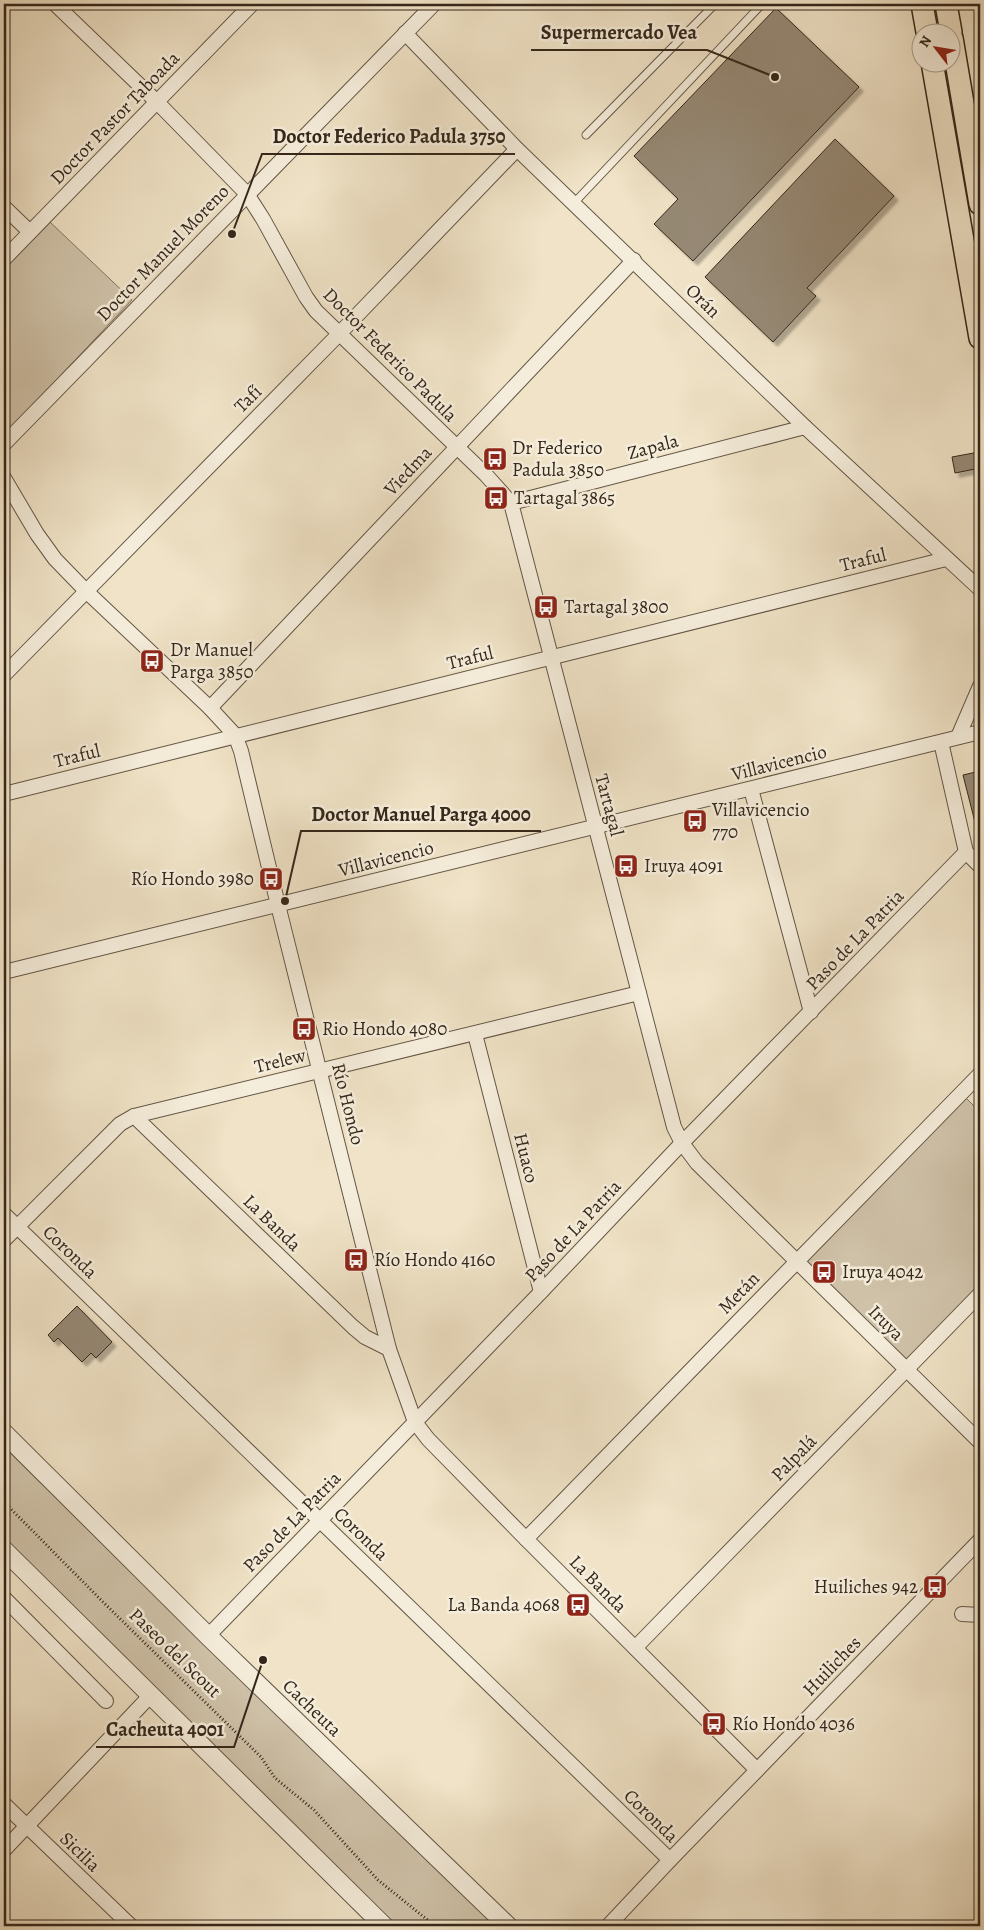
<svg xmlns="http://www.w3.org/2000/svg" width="984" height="1930" viewBox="0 0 984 1930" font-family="Alegreya,serif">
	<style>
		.green { fill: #d0c3aa; stroke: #827562 }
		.building { fill: #968974; stroke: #34271a; filter: url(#shadow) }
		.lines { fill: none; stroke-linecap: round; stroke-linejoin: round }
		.service-casing { stroke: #635645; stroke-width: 9 }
		.minor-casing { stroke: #635645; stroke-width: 16 }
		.tertiary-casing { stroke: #635645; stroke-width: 20 }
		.primary-casing { stroke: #34271a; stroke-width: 24 }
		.path { stroke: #34271a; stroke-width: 3; stroke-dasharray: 1 2.5; stroke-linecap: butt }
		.service { stroke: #f5eddb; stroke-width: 7 }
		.minor { stroke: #f5eddb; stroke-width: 14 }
		.tertiary { stroke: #f5eddb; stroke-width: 18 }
		.primary { stroke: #f0e3c7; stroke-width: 21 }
		.labels { text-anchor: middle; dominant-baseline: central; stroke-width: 5; stroke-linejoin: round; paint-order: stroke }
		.street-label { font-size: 19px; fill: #34271a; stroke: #f5eddb }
		.poi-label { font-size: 19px; fill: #34271a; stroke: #f5eddb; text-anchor: start }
		.leader { fill: none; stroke: #34271a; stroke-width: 2 }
		.callout-dot { fill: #34271a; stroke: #f5eddb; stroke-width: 2 }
		.callout-label { font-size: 20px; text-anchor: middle; font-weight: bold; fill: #34271a; stroke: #f5eddb; stroke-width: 5; stroke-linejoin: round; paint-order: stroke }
	</style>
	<defs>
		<filter id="shadow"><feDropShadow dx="4.5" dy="4.5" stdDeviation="1" flood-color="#0004"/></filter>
	</defs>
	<rect width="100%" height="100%" fill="#f0e3c7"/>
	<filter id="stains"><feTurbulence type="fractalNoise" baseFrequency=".004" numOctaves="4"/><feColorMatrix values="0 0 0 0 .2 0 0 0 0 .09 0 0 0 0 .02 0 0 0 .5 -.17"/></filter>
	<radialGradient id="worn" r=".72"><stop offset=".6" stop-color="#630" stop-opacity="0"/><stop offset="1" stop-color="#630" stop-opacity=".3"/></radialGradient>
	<!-- green -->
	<g class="green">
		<polygon points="50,222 132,300 4,435 4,269"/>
		<polygon points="964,1096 980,1112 980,1287 906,1363 806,1260"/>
		<polygon points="4,1433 508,1926 384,1926 4,1550"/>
	</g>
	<!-- building -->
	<g class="building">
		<polygon points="776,8 859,87 693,261 654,224 678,199 634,156"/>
		<polygon points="835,139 894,196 807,288 816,296 773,342 705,277"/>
		<polygon points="979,452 980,468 955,473 952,457"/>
		<polygon points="980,771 980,837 979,838 963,775"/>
		<polygon points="77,1306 112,1342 96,1358 91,1353 82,1362 58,1338 54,1342 48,1335"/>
	</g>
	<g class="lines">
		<defs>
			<g id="service">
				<polyline points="586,135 715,4"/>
				<polyline points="574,203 762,4"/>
			</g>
			<g id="minor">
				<polyline points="55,4 157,102 247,194 263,219 306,297 316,311 486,475 511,503 674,1127 682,1143 697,1163 980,1442"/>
				<polyline points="405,33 517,149 805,427 980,589"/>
				<polyline points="4,207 30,232"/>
				<polyline points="4,259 252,4"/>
				<polyline points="4,444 434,4"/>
				<polyline points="4,478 37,534 55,559 86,591 210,708 235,735 241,751 278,905 389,1349 415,1422 428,1439 526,1539 757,1770"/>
				<polyline points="511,503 805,427"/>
				<polyline points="4,675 339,334 517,149"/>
				<polyline points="210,708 634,260"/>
				<polyline points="958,737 980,686"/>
				<polyline points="941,742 966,852 980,866"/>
				<polyline points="751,789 811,1012"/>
				<polyline points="4,794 946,559"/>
				<polyline points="4,972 980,732"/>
				<polyline points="475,1034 541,1292"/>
				<polyline points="134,1116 353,1327 365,1337 389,1349"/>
				<polyline points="4,1214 670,1860"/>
				<polyline points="4,1240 120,1124 134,1116 639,993"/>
				<polyline points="526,1539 980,1074"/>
				<polyline points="4,1598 106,1701"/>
				<polyline points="962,1614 980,1615"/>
				<polyline points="208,1636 541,1292 682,1143 966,852"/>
				<polyline points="635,1648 980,1294"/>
				<polyline points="4,1804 131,1926"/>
				<polyline points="4,1850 150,1696"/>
				<polyline points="608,1926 670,1860 980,1540"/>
			</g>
			<g id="tertiary">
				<polyline points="4,1433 208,1636 508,1926"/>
				<polyline points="4,1550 384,1926"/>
			</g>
			<g id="primary">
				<polyline points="922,4 927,32"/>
				<polyline points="946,4 951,32"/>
				<polyline points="952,38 980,204"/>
				<polyline points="932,62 980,338"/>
			</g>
		</defs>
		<!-- service casing -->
		<use href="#service" class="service-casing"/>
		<!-- minor casing -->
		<use href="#minor" class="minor-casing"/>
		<!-- tertiary casing -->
		<use href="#tertiary" class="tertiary-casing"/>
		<!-- primary casing -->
		<use href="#primary" class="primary-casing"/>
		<!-- path -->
		<polyline class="path" points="4,1502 102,1601 261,1757 275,1778 314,1810 378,1880 435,1926"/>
		<!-- service -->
		<use href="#service" class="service"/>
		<!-- minor -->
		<use href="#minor" class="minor"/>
		<!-- tertiary -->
		<use href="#tertiary" class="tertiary"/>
		<!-- primary -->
		<use href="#primary" class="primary"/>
	</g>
	<!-- icons -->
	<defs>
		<symbol id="bus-square" viewBox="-11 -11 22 22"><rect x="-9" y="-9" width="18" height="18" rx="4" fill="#8f2418" stroke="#f5eddb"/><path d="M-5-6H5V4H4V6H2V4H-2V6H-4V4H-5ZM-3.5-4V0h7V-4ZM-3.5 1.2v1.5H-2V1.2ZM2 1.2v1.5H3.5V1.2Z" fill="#fff"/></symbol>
	</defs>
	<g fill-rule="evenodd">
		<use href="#bus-square" x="481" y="445" width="28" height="28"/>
		<use href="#bus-square" x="482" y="484" width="28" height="28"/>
		<use href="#bus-square" x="532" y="593" width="28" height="28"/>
		<use href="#bus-square" x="138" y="647" width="28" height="28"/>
		<use href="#bus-square" x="681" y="807" width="28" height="28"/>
		<use href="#bus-square" x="612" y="852" width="28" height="28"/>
		<use href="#bus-square" x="257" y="865" width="28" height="28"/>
		<use href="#bus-square" x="290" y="1015" width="28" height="28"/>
		<use href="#bus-square" x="342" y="1246" width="28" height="28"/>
		<use href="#bus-square" x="810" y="1258" width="28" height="28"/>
		<use href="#bus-square" x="921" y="1573" width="28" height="28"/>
		<use href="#bus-square" x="564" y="1591" width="28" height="28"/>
		<use href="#bus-square" x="700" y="1710" width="28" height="28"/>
	</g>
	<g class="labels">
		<!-- street labels -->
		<g class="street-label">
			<text transform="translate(115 118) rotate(-46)">Doctor Pastor Taboada</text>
			<text transform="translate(163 253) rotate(-46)">Doctor Manuel Moreno</text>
			<text transform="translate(703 301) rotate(44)">Orán</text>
			<text transform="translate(390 355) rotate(45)">Doctor Federico Padula</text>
			<text transform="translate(248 399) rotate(-45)">Tafí</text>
			<text transform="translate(653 447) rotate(-15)">Zapala</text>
			<text transform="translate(408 471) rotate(-47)">Viedma</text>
			<text transform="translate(863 560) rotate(-14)">Traful</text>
			<text transform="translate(470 658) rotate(-14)">Traful</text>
			<text transform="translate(77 756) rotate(-14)">Traful</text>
			<text transform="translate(779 763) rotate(-14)">Villavicencio</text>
			<text transform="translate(609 805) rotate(75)">Tartagal</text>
			<text transform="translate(386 859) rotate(-14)">Villavicencio</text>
			<text transform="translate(855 940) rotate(-46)">Paso de La Patria</text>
			<text transform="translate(280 1061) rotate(-14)">Trelew</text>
			<text transform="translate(348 1104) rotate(76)">Río Hondo</text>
			<text transform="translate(526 1158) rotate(76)">Huaco</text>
			<text transform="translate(272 1223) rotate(44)">La Banda</text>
			<text transform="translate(573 1231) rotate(-47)">Paso de La Patria</text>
			<text transform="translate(70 1252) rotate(44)">Coronda</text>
			<text transform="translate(739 1293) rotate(-46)">Metán</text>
			<text transform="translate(886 1323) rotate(45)">Iruya</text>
			<text transform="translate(794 1458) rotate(-46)">Palpalá</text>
			<text transform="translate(292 1522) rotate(-46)">Paso de La Patria</text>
			<text transform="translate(361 1534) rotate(44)">Coronda</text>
			<text transform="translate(598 1584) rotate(45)">La Banda</text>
			<text transform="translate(175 1653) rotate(44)">Paseo del Scout</text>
			<text transform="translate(832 1666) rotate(-46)">Huiliches</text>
			<text transform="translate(312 1708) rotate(44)">Cacheuta</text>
			<text transform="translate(651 1816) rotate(44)">Coronda</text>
			<text transform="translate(80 1852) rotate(44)">Sicilia</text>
		</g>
		<!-- poi labels -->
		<g class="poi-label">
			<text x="512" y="448">Dr Federico<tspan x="512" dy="22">Padula 3850</tspan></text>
			<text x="514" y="498">Tartagal 3865</text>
			<text x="564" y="607">Tartagal 3800</text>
			<text x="170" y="650">Dr Manuel<tspan x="170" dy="22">Parga 3850</tspan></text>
			<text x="712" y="810">Villavicencio<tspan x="712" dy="22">770</tspan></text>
			<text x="644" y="866">Iruya 4091</text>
			<text x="254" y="879" text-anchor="end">Río Hondo 3980</text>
			<text x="322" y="1029">Rio Hondo 4080</text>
			<text x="374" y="1260">Río Hondo 4160</text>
			<text x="842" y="1272">Iruya 4042</text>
			<text x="918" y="1587" text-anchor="end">Huiliches 942</text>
			<text x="560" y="1605" text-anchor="end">La Banda 4068</text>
			<text x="732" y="1724">Río Hondo 4036</text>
		</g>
	</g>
	<!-- callouts -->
	<path class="leader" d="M775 77L707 50H531M232 234L262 154H515M285 901L301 831H541M263 1660L234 1747H96"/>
	<g class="callout-dot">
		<circle cx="775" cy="77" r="5"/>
		<circle cx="232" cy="234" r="5"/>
		<circle cx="285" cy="901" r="5"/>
		<circle cx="263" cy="1660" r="5"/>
	</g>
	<g class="callout-label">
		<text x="619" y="39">Supermercado Vea</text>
		<text x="389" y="143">Doctor Federico Padula 3750</text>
		<text x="421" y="821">Doctor Manuel Parga 4000</text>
		<text x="165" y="1736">Cacheuta 4001</text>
	</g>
	<!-- margin -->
	<rect width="984" height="1930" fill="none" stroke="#f0e3c7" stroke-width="20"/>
	<rect x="5" y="5" width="974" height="1920" fill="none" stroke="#34271a" stroke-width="2.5"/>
	<rect x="10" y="10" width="964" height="1910" fill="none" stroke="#34271a"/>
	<!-- north arrow -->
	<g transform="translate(936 48) rotate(301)"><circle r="24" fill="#f5eddb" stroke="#a89e8e"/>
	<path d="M0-4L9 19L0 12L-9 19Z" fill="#8f2418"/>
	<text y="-8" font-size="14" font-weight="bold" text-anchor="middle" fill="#34271a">N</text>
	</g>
	<rect width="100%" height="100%" filter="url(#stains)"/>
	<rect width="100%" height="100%" fill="url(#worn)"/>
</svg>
